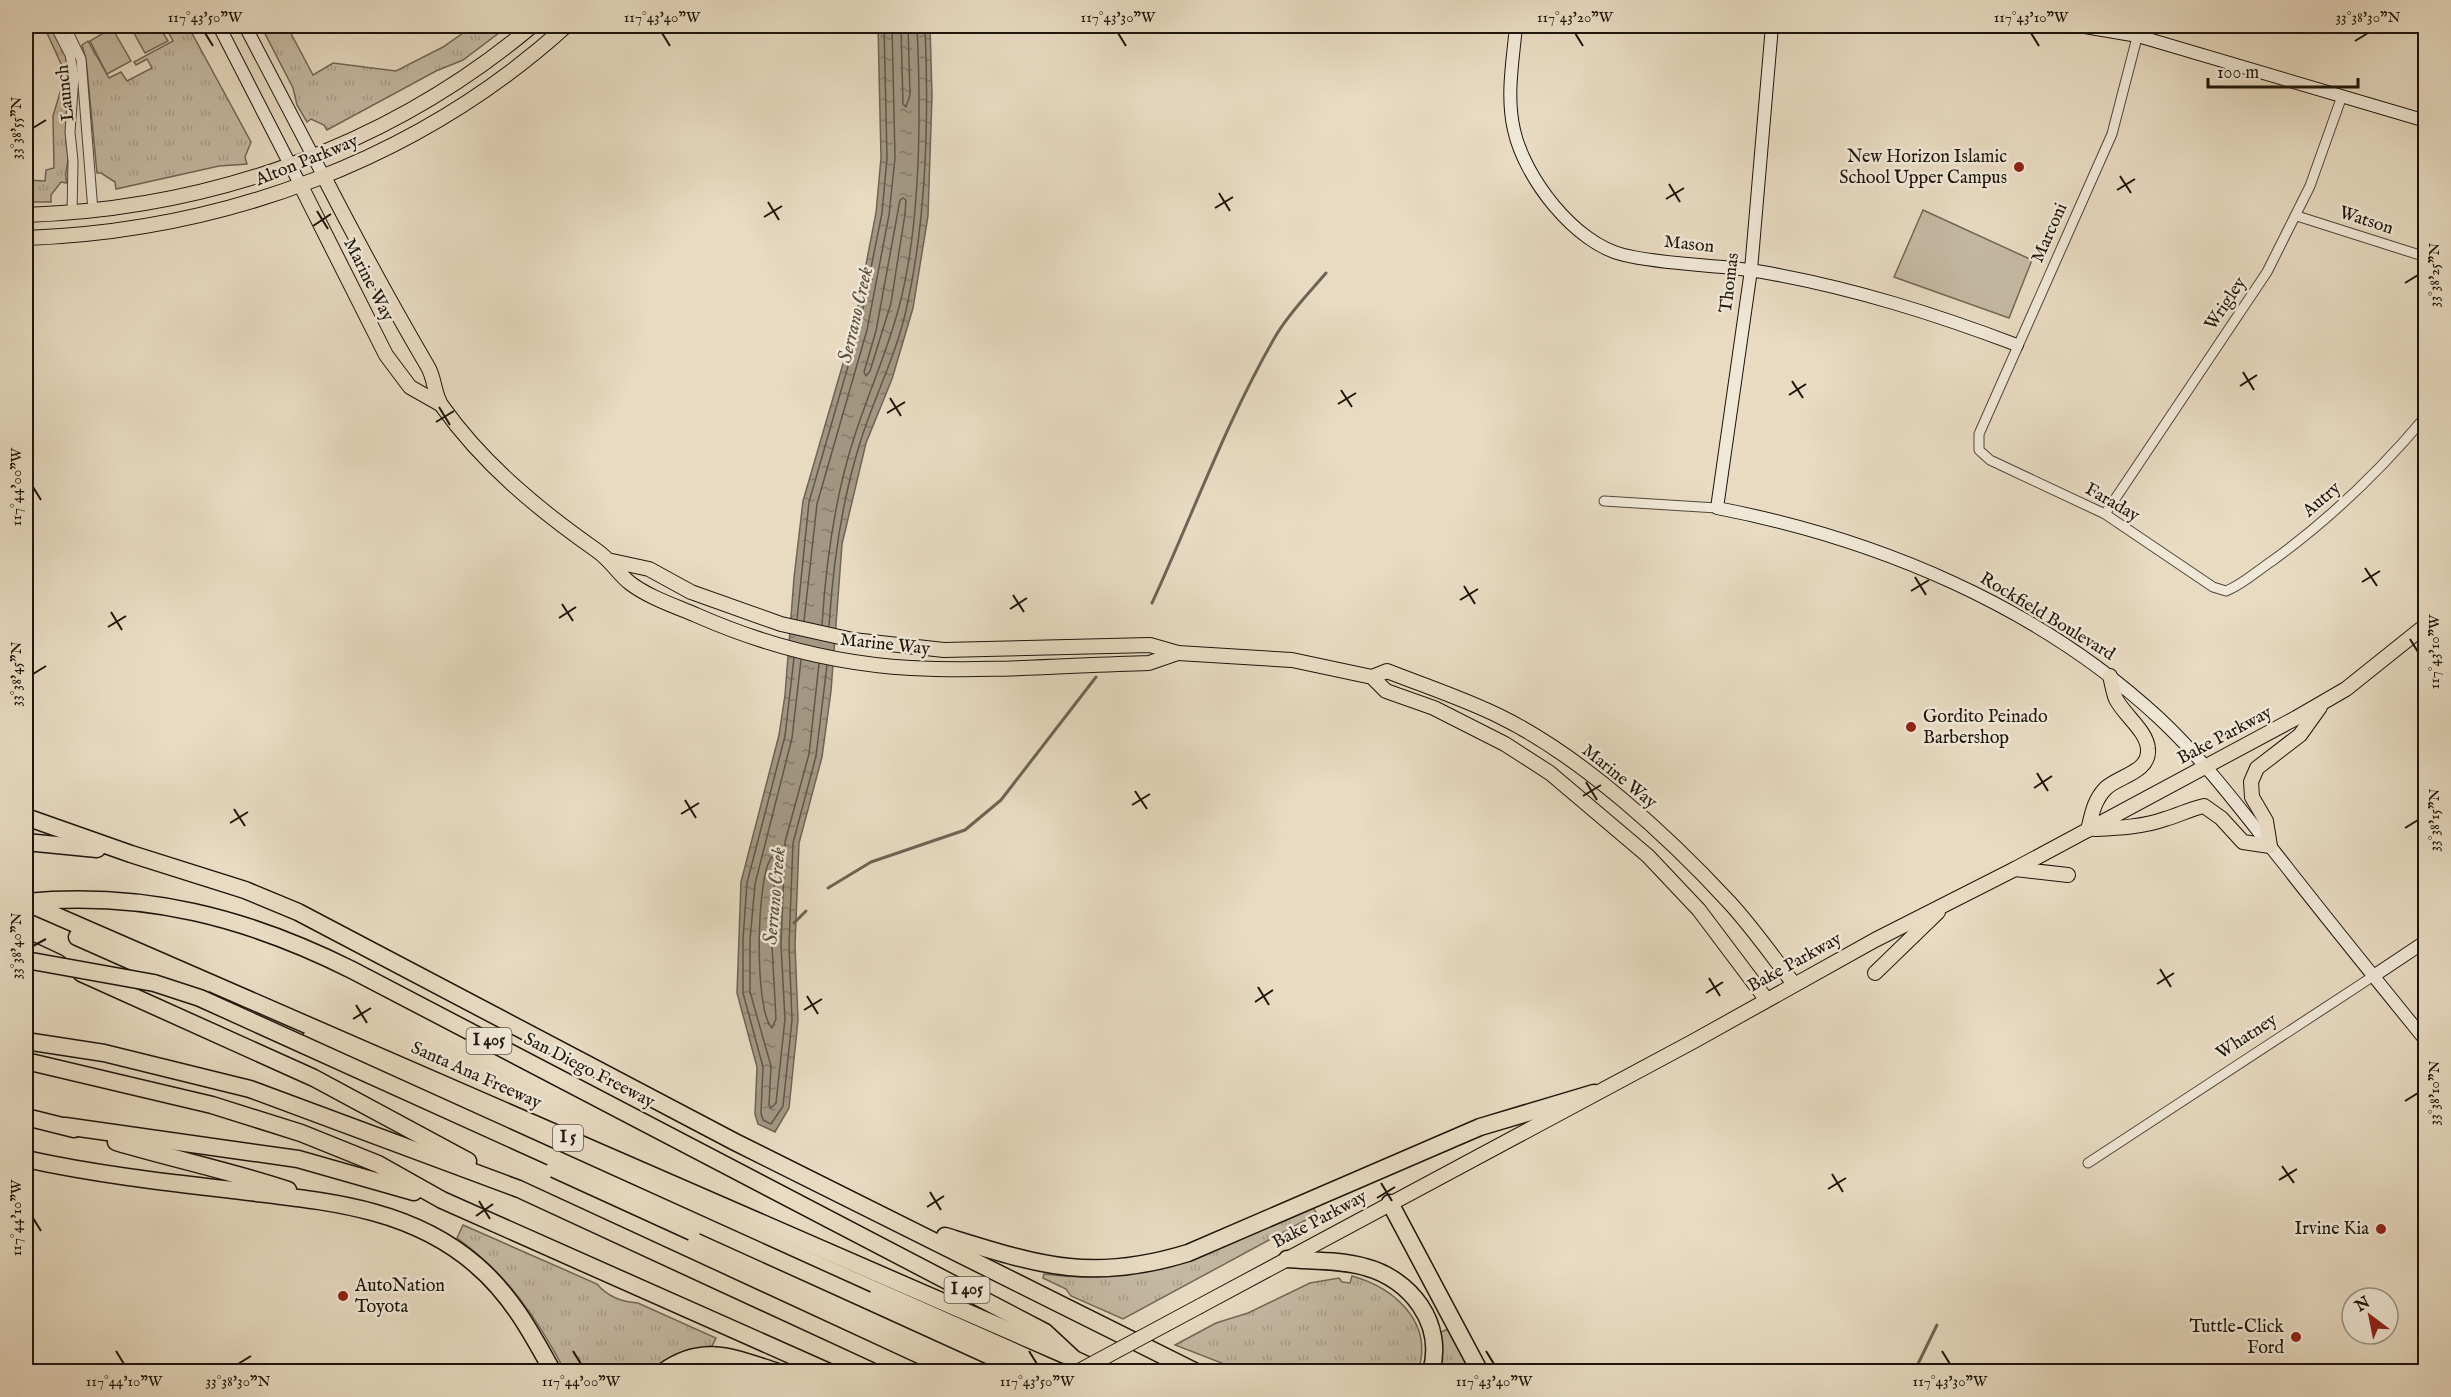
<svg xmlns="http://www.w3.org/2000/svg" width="2451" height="1397" viewBox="0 0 2451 1397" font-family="'IM FELL English',serif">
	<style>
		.grass { fill: url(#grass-tufts); stroke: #716757; stroke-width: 1.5 }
		.garden { fill: #c5b9a3; stroke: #716757; stroke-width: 1.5 }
		.water { fill: url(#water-ripples); stroke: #6d6454; stroke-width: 1.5 }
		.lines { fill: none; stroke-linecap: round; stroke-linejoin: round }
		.shore { stroke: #605648; stroke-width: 1.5 }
		.stream { stroke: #6d6454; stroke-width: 3 }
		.street-casing { stroke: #504639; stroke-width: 11 }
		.secondary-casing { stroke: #1d150b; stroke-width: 14 }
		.primary-casing { stroke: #1d150b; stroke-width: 16 }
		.highway-casing { stroke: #1d150b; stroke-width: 19 }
		.street { stroke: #f0e8d7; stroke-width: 9 }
		.secondary { stroke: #f0e8d7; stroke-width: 12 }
		.primary { stroke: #e8dbc2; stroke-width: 14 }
		.highway { stroke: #e8dbc2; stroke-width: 16 }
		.primary-bridge-casing { stroke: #1d150b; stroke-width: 16; stroke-linecap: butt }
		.highway-bridge-casing { stroke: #1d150b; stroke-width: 19; stroke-linecap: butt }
		.primary-bridge { stroke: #e8dbc2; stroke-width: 14 }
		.highway-bridge { stroke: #e8dbc2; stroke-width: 16 }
		.ticks { fill: none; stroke: #1d150b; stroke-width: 2 }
		.poi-dot { fill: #8f2418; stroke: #f0e8d7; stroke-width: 2 }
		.labels { text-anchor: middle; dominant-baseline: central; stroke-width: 5; stroke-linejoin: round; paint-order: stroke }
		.shield { fill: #f0e8d7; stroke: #5c5448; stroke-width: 1.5 }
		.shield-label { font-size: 16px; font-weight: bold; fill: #1d150b }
		.street-label { font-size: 18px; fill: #1d150b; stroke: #f0e8d7 }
		.poi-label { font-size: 18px; fill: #1d150b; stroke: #f0e8d7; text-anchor: end }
		.water-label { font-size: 20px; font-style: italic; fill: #595041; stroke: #f0e8d7 }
		.neatline { fill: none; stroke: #1d150b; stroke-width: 2 }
		.ticks-label { font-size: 15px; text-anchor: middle; fill: #1d150b }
	</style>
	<defs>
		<pattern id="grass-tufts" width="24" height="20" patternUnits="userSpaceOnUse" patternTransform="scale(1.5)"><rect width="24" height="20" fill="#c5b9a3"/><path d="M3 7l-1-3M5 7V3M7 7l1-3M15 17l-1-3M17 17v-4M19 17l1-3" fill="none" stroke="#a99e8b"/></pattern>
		<pattern id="water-ripples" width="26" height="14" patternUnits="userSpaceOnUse" patternTransform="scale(1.5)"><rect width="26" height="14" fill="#a39884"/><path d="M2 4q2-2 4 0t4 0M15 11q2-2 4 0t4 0" fill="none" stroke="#847b6a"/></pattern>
	</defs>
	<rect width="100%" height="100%" fill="#e8dbc2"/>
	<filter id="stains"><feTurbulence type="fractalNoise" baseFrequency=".00333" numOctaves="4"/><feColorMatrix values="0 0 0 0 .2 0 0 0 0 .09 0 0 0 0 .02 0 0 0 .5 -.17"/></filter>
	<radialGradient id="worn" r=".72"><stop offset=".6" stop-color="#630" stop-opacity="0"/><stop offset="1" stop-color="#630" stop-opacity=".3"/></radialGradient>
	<g class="grass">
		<path d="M165,26H188L251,142L245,157L247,164L219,166L116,189L115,182L101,173H97L86,59L82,45L88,41L109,78L121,72L127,81L152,68L147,59L136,65L134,62L173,41Z"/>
		<path d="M261,26H287L313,75L333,63L396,71L443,47L473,26H508L463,60L436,71L327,130L324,125L311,119L307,122L297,105L293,88Z"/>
		<path d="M44,27L54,29C77,63 70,90 66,128C65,138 68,149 68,160C67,169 64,174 67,183L61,182L51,195V202H26V180L45,181L46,170L54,168L53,116L62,86V66L47,33H38Z"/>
		<path d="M1312,1206L1317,1214L1123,1319L1071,1296L1066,1289L1043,1278L1044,1274C1152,1289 1217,1248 1312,1206Z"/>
		<path d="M463,1225L597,1284C608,1297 621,1302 638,1303L716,1338L712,1346L684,1351L650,1371H565C537,1318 507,1274 457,1238Z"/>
		<path d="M1352,1276C1395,1288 1434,1323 1418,1371H1242L1175,1345L1216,1323L1248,1313L1310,1283L1339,1278L1342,1282L1350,1283Z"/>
		<path d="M1448,1329L1470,1371H1439L1442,1361L1439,1333Z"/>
		<path d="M714,1366L748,1371H686Z"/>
	</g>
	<g class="garden">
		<path d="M130,26H159L168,41L145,53Z"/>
		<path d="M112,28L131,61L107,74L90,41Z"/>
		<path d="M1923,210L2032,260L2009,318L1894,277Z"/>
	</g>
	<path class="water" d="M878,26H930L932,96L928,216L913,308L892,379L866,443L842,544L831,691L822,757L799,843L795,945L798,1020L789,1108L775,1132L758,1124L755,1114L757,1067L737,993L741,882L779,735L785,695L794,578L803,501L854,326L876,213L881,158Z"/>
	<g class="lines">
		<g class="shore">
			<path d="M901,26L903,104L906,107L910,95L908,26"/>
			<path d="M903,198L906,200L905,214L891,303L870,371L866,376L864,372L876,331L900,200Z"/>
			<path d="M797,619L809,502L859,328L882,213L887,158L884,26"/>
			<path d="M804,621L817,504L867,330L889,215L895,158L892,26"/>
			<path d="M822,625C826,562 834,501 853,441C867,396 887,353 899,307C921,224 921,111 917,26"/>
			<path d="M829,626C833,564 841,503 860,443C874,397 897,354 907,306C927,215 929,118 925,26"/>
			<path d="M794,658L785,736L747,883L743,939V993L763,1067L761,1113L763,1120L771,1124L783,1106L792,1020L789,945L793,843L816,756L827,665"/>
			<path d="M801,660L792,738L755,884L750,940V992L771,1066L769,1105L771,1108L776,1103L785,1019L781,945L785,842L809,754L819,664"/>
			<path d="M772,857L775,860L772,946L776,1019L772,1028C754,1011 756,874 772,857Z"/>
		</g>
		<g class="stream">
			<path d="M1152,603C1193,514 1226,422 1275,337C1288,314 1309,293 1326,273"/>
			<path d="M828,888L871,862L965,830L1001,800L1096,677"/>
			<path d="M794,923L806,911"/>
			<path d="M1914,1372L1937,1325"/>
		</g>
		<g class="street-casing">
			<g id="street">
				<path d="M55,26L70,55L74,76L70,132L73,161L72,213"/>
				<path d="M65,26L81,59L93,211"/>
				<path d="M2140,26L2112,134L1979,434V450L1990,460L2105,514L2213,587L2226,591C2242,585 2257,571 2272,561C2330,519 2380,471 2426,416"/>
				<path d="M2297,216L2426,257"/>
				<path d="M1604,501L1717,508"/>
				<path d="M2105,514L2267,272L2310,186L2342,96"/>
				<path d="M2088,1163L2375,975"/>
			</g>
		</g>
		<g class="secondary-casing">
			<g id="secondary">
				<path d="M219,26L301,186"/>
				<path d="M245,26L324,177"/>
				<path d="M1516,26C1513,60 1506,96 1514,130C1524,177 1575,244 1624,255C1670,266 1721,264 1768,273C1856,289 1935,314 2017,345"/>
				<path d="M1772,26L1751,270L1717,508C1878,539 2038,606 2159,718C2206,762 2245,815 2285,865C2331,924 2379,983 2426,1041"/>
				<path d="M2079,26L2138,36L2426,121"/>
				<path d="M2375,975L2426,941"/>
			</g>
		</g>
		<g class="primary-casing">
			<g id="primary">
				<path d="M324,177C357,241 391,304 428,367C435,379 434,395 442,406C483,464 539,510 596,550C612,561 618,574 630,583C648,597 675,606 696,615C764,645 838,664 911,668C990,672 1070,665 1149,663L1178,653"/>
				<path d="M301,186L386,355L410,387L440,404"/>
				<path d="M26,215C211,209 389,146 532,26"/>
				<path d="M26,238C224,231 418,160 566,26"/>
				<path d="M612,561L649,569L691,592L781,624L853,640L944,650L1150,645L1178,653L1292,660L1372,677L1386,691L1434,708L1505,744L1550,773L1648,856L1699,910L1766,999"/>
				<path d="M1372,677L1387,671C1425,686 1465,699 1501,717C1582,757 1668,836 1729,902C1753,928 1773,957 1794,984"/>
				<path d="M2095,829C2118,828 2143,827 2165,819C2179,815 2190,809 2204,806L2221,818L2243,842L2270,846L2266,821L2252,797L2251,782L2257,768L2300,735L2320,707"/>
				<path d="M2088,830C2092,814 2094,800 2106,788C2119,776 2150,772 2148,749C2147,731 2124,715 2116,699C2113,692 2112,683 2110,676"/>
				<path d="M2015,869L2068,875"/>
				<path d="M1875,973L1938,912"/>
				<path d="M1200,1306L1694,1041L1875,940L2015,869L2296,718L2346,689L2426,625"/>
			</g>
		</g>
		<g class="highway-casing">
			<g id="highway">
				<path d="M26,817L131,854L245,890L298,912L735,1142L1196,1372"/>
				<path d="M26,842L97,849"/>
				<path d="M26,902C144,891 246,917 352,970L1045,1332L1074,1359L1102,1372"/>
				<path d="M27,903L1065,1355"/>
				<path d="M77,937L201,992"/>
				<path d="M26,948L58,963"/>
				<path d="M81,973L314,1078L468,1161"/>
				<path d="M310,1039L1060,1372"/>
				<path d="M26,1041L104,1053L250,1089L519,1189L915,1372"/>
				<path d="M26,1061L212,1105L301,1133L378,1164L442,1200L829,1372"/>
				<path d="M26,1117L74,1129"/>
				<path d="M65,1126L298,1159L414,1192"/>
				<path d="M116,1142C173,1159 231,1171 288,1190"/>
				<path d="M26,1159C94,1174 163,1182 233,1190C319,1201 407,1205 476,1265C511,1295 531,1332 553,1372"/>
				<path d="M1390,1203L1480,1372"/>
				<path d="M945,1236C1039,1265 1090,1283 1188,1253L1480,1127L1594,1093"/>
				<path d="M1287,1259C1313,1261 1341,1260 1365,1267C1411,1279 1445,1324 1431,1372"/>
				<path d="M867,1300L1025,1372"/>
				<path d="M663,1372C704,1342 736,1359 778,1372"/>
			</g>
		</g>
		<use href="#street" class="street"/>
		<use href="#secondary" class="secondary"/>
		<use href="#primary" class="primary"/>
		<use href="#highway" class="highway"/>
		<g class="primary-bridge-casing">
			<path id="primary-bridge" d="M1077,1372L1200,1306"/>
		</g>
		<g class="highway-bridge-casing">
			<g id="highway-bridge">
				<path d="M26,960L154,983L200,998L867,1300"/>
				<path d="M554,1169L692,1232"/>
			</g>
		</g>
		<use href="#primary-bridge" class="primary-bridge"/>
		<use href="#highway-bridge" class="highway-bridge"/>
	</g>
	<path class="ticks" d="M205,33L213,46M662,33L670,46M1118,33L1126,46M1575,33L1583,46M2031,33L2039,46M2355,41L2368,33M33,128L46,120M2120,176L2131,193M1669,184L1680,202M2117,190L2135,179M1219,193L1230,211M1666,199L1684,188M768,202L779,220M1215,208L1233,197M317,211L328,229M764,217L782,206M313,226L331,214M2405,283L2418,275M2243,372L2254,390M1792,381L1803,398M2240,386L2257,375M1341,390L1352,407M1789,395L1806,384M890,398L901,416M1338,404L1356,393M439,407L450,425M887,413L905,402M436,422L454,411M33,487L41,500M2365,568L2377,586M1915,577L1926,595M2362,582L2380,571M1464,586L1475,604M1911,591L1929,580M1013,595L1024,612M1460,600L1478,589M562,604L573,621M1010,609L1027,598M111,612L122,630M559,618L576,607M108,627L126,616M2410,639L2418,652M33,674L46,666M2037,773L2048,791M1586,782L1597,800M2034,788L2052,776M1135,791L1147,809M1583,796L1601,785M685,800L696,818M1132,805L1150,794M234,809L245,826M681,814L699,803M230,823L248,812M2405,828L2418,820M33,946L46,939M2160,969L2171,987M1709,978L1720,996M2157,984L2174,973M1258,987L1269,1005M1706,993L1723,982M807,996L818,1014M1255,1002L1273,990M356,1005L367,1023M804,1010L822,999M353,1019L371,1008M2405,1101L2418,1093M2282,1166L2294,1183M1832,1174L1843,1192M2279,1180L2297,1169M1381,1183L1392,1201M1828,1189L1846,1178M930,1192L941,1210M1377,1198L1395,1187M479,1201L490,1219M927,1207L944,1196M476,1216L493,1204M33,1218L41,1231M116,1351L124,1364M573,1351L581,1364M1029,1351L1037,1364M1486,1351L1494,1364M1942,1351L1950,1364M238,1364L251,1356"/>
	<g class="poi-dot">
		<circle cx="2019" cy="167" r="6"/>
		<circle cx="1911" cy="727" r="6"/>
		<circle cx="2381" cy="1229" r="6"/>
		<circle cx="343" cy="1296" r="6"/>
		<circle cx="2296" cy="1337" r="6"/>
	</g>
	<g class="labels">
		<g class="shield">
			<rect x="466.5" y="1028" width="45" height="26" rx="4.5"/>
			<rect x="553" y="1125" width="30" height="26" rx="4.5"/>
			<rect x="944.5" y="1277" width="45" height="26" rx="4.5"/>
		</g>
		<g class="shield-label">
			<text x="489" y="1041">I 405</text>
			<text x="568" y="1138">I 5</text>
			<text x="967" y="1290">I 405</text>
		</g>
		<g class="street-label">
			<text transform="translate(66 93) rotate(-96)">Launch</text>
			<text transform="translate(307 161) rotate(-22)">Alton Parkway</text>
			<text transform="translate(2366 221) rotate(18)">Watson</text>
			<text transform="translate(2050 233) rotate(-66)">Marconi</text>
			<text transform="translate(1689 245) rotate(6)">Mason</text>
			<text transform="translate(368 280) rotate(63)">Marine Way</text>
			<text transform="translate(1730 283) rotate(-83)">Thomas</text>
			<text transform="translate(2226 304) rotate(-56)">Wrigley</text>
			<text transform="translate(2322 500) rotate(-41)">Autry</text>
			<text transform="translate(2112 503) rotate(30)">Faraday</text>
			<text transform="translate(2047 617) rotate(31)">Rockfield Boulevard</text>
			<text transform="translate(885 645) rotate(6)">Marine Way</text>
			<text transform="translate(2225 736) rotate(-28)">Bake Parkway</text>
			<text transform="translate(1619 777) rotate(39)">Marine Way</text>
			<text transform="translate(1795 963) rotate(-29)">Bake Parkway</text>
			<text transform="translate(2247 1037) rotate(-33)">Whatney</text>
			<text transform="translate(589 1071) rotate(27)">San Diego Freeway</text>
			<text transform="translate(476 1076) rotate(24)">Santa Ana Freeway</text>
			<text transform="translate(1320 1220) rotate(-28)">Bake Parkway</text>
		</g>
		<g class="poi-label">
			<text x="2007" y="157">New Horizon Islamic<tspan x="2007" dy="21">School Upper Campus</tspan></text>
			<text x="1923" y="717" text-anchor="start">Gordito Peinado<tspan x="1923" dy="21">Barbershop</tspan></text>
			<text x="2369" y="1229">Irvine Kia</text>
			<text x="355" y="1286" text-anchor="start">AutoNation<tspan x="355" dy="21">Toyota</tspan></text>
			<text x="2284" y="1327">Tuttle-Click<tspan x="2284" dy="21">Ford</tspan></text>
		</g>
		<g class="water-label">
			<text transform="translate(856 315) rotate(-77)">Serrano Creek</text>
			<text transform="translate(775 896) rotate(-85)">Serrano Creek</text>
		</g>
	</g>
	<rect width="2451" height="1397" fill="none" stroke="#e8dbc2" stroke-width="66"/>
	<g transform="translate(2370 1316) rotate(328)"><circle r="28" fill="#f0e8d7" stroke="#9c9485" stroke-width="1.5"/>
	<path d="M0-4.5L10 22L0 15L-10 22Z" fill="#8f2418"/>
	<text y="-9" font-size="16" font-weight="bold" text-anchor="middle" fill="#1d150b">N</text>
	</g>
	<path d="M2208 78v9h150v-9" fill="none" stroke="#1d150b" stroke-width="3"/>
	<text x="2217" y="78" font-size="18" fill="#1d150b" stroke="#f0e8d7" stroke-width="4.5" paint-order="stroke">100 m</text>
	<rect x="33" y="33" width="2385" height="1331" class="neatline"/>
	<g class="ticks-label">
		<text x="205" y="22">117°43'50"W</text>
		<text x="662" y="22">117°43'40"W</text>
		<text x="1118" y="22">117°43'30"W</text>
		<text x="1575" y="22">117°43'20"W</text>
		<text x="2031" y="22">117°43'10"W</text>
		<text x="2368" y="22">33°38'30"N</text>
		<text transform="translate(16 128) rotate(-90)" y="5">33°38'55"N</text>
		<text transform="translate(2434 275) rotate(-90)" y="5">33°38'25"N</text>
		<text transform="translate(16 487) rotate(-90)" y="5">117°44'00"W</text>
		<text transform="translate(2434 652) rotate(-90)" y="5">117°43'10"W</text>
		<text transform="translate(16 674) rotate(-90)" y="5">33°38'45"N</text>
		<text transform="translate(2434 820) rotate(-90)" y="5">33°38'15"N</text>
		<text transform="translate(16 946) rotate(-90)" y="5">33°38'40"N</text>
		<text transform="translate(2434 1093) rotate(-90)" y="5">33°38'10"N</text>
		<text transform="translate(16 1218) rotate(-90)" y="5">117°44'10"W</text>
		<text x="124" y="1386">117°44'10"W</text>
		<text x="238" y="1386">33°38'30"N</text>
		<text x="581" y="1386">117°44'00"W</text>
		<text x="1037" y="1386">117°43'50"W</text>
		<text x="1494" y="1386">117°43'40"W</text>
		<text x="1950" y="1386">117°43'30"W</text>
	</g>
	<rect width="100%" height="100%" filter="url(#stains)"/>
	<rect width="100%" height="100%" fill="url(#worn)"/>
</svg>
